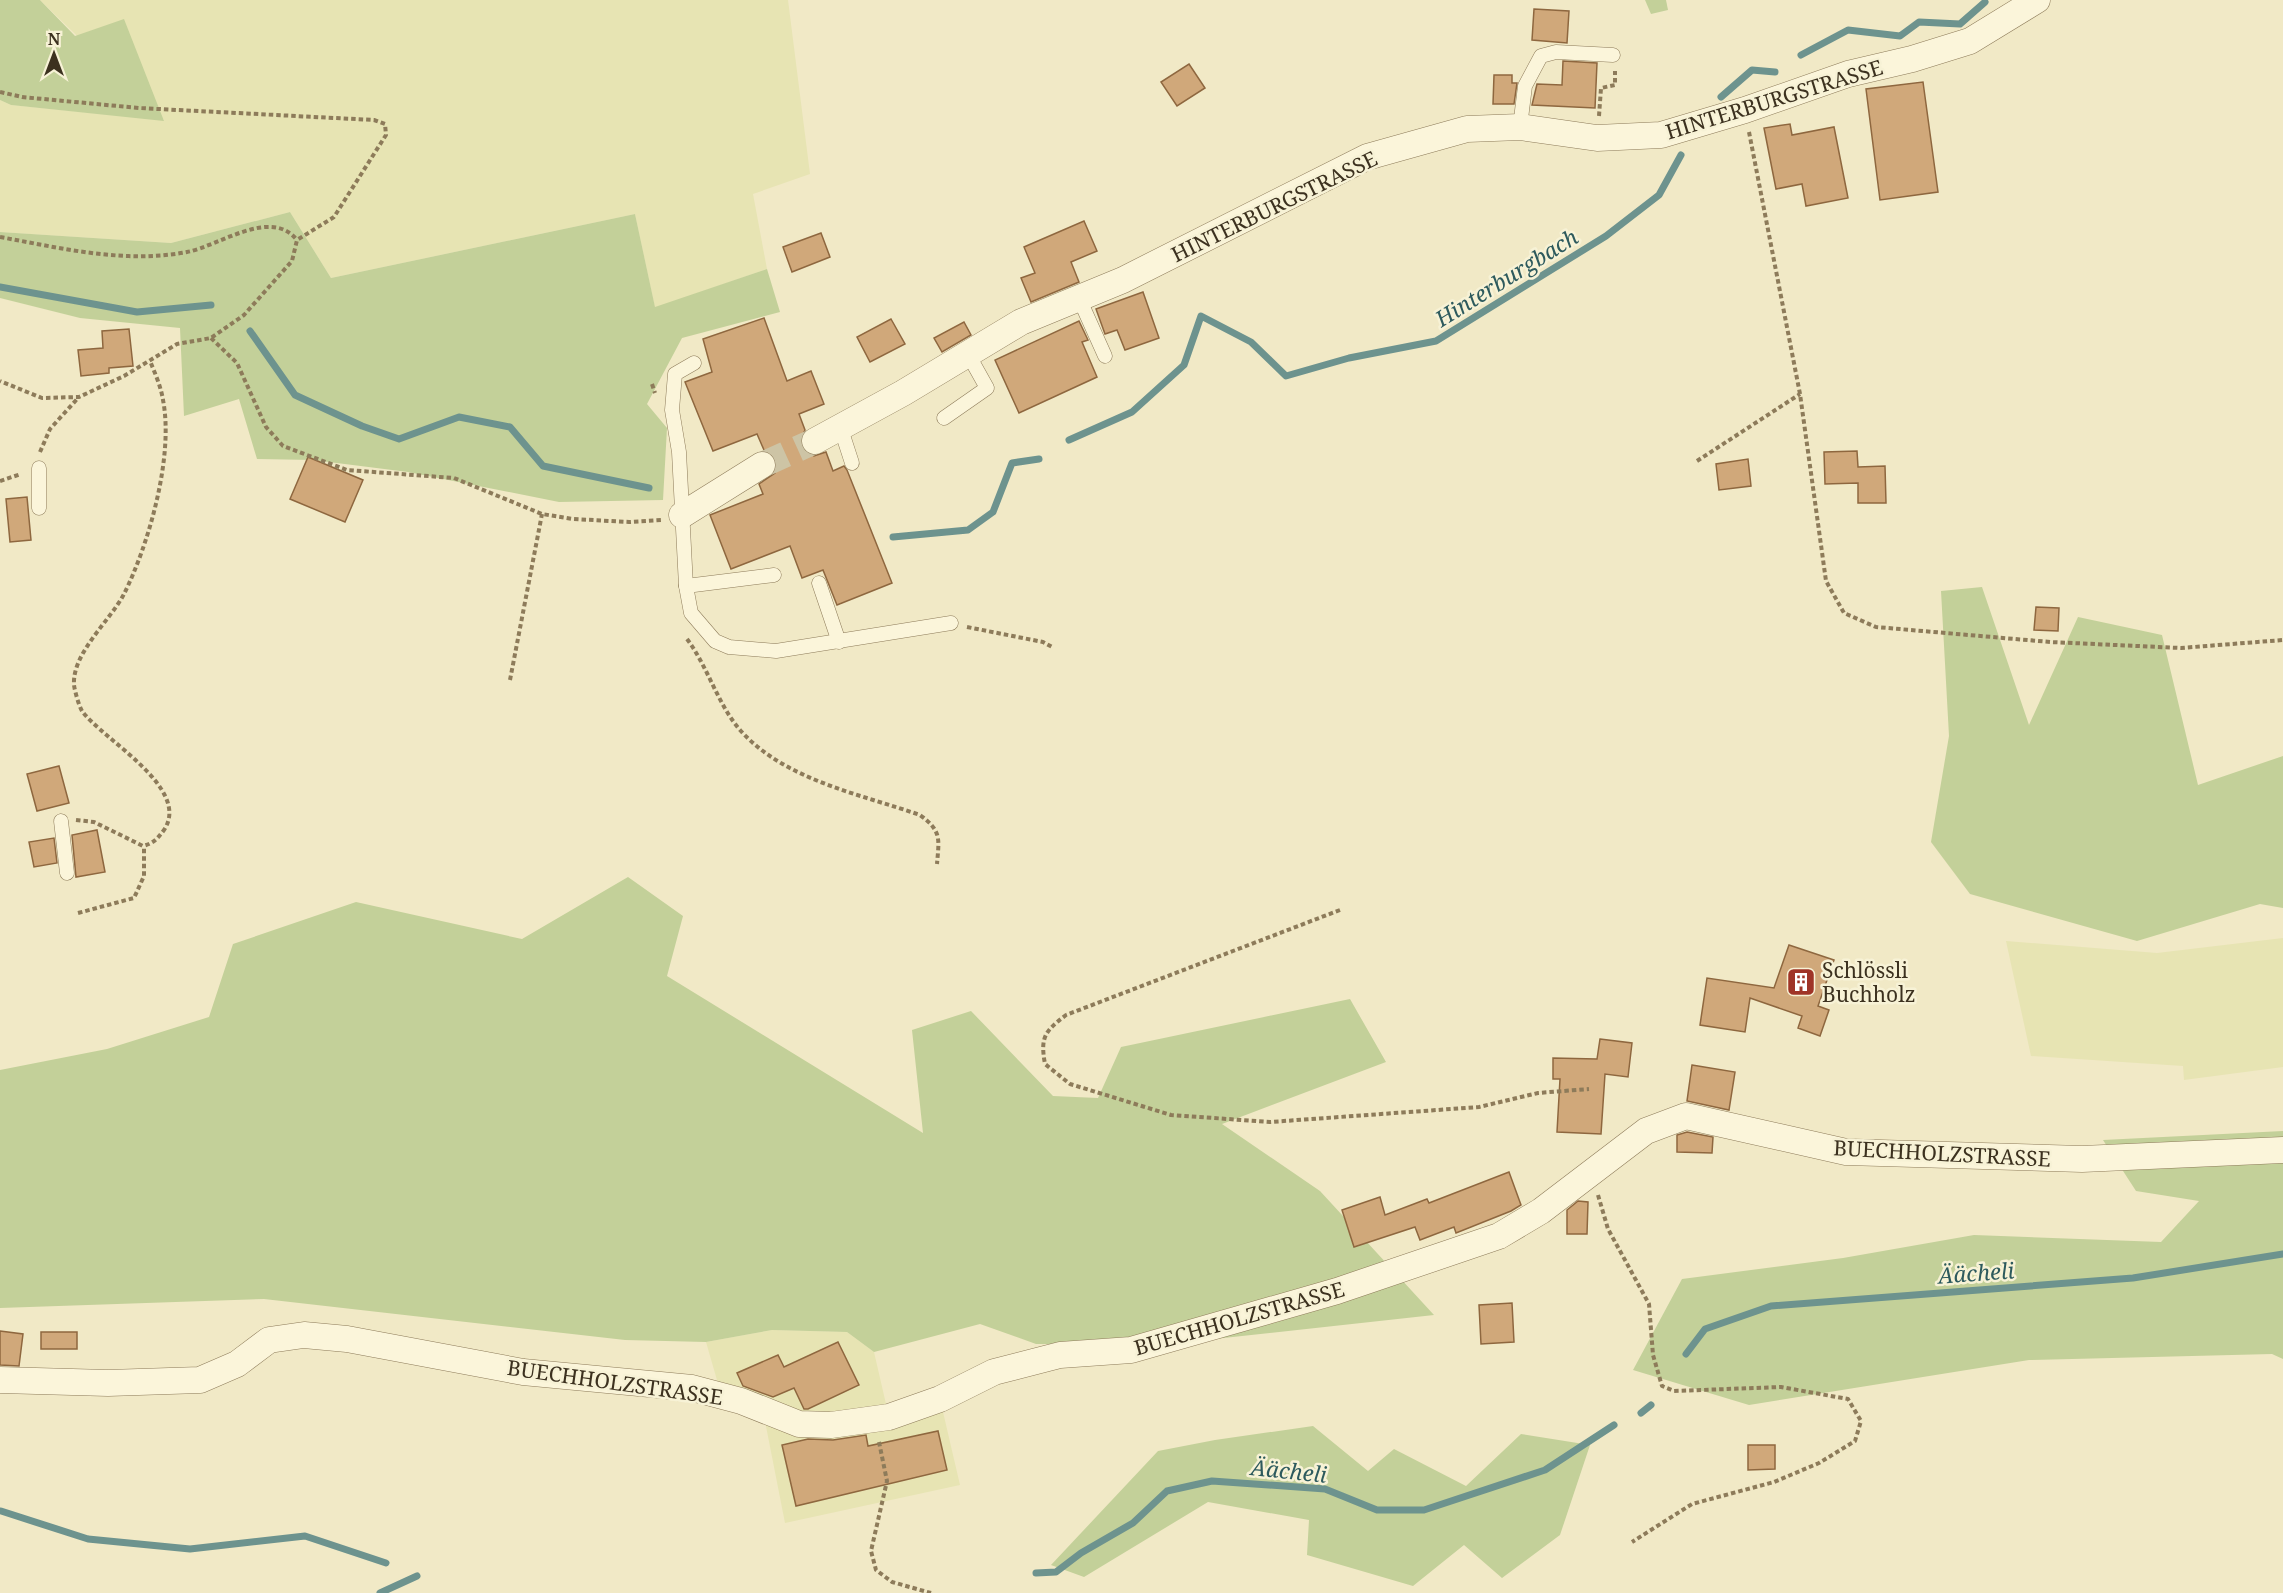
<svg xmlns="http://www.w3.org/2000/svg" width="2283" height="1593" viewBox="0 0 2283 1593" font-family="'Noto Serif',serif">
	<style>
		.farmland { fill: #e7e4b3 }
		.green { fill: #c3d099 }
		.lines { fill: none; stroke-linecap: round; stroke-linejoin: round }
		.stream { stroke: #6d938e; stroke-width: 7 }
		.building { fill: #d0a87a; stroke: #8e673f; stroke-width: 1.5 }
		.minor-tunnel { stroke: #cdc4a5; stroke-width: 26; stroke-dasharray: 26 13; stroke-linecap: butt }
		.service-casing { stroke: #8d7b5a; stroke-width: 15 }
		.minor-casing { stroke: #8d7b5a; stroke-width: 27 }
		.path { stroke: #8d7b5a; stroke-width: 4; stroke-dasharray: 4.5 3; stroke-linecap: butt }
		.service { stroke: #fbf5da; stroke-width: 14 }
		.minor { stroke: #fbf5da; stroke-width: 26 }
		.labels { text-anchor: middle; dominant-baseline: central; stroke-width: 5; stroke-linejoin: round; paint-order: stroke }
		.street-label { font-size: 21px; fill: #3c311f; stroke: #f7f2d6 }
		.poi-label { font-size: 21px; fill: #3c311f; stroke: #f7f2d6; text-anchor: start }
		.water-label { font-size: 22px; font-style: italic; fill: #2d5a5d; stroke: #f7f2d6 }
	</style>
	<rect width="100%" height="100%" fill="#f1e9c6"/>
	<g class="farmland">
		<path d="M40,0H788L810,174L753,194L767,269L655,308L635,214L331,278L290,212L171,243L0,232V100L11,105L164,120Z"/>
		<path d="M2283,938V1067L2184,1080L2183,1066L2031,1056L2006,941L2157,953Z"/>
		<path d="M772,1330L847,1332L874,1352L889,1417L940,1399L960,1485L785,1523L763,1411L721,1394L706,1342Z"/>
	</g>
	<g class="green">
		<path d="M0,0H40L75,36L124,19L164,121L11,105L0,100Z"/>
		<path d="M1645,0H1666L1668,10L1651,14Z"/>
		<path d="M290,212L331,278L635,214L655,307L767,269L780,312L682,338L647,404L667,428L663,500L559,502L408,472L313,460L257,459L239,399L184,416L180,328L80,318L0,298V232L171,243Z"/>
		<path d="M1982,587L2029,725L2078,617L2162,635L2198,785L2283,756V908L2260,904L2137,941L1970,894L1931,842L1949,736L1941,591Z"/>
		<path d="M628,877L683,916L667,976L923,1133L912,1030L971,1011L1053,1096L1098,1098L1121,1047L1350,999L1386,1062L1222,1124L1320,1191L1434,1315L1168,1344H1036L980,1324L874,1352L847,1332L772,1330L706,1342L625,1340L264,1299L0,1308V1070L107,1049L209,1017L233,944L356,902L522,939Z"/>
		<path d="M2283,1131V1359L2272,1354L2029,1360L1749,1405L1633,1370L1682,1279L1843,1258L1974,1235L2161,1242L2199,1201L2136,1191L2103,1140Z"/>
		<path d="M1313,1426L1368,1471L1394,1449L1466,1486L1521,1434L1590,1445L1560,1535L1502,1578L1464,1545L1413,1586L1307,1555L1309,1520L1208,1502L1084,1577L1051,1565L1158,1451L1215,1440Z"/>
	</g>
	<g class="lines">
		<g class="stream">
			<path d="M1801,55L1848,30L1900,36L1919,22L1960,24L1985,2"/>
			<path d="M1721,97L1752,70L1775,72"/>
			<path d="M0,287L137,312L211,305"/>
			<path d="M250,331L295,395L362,426L399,439L459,417L510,427L543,466L649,488"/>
			<path d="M1069,440L1132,412L1184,365L1201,316L1251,342L1286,376L1349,358L1436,341L1606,236L1659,195L1681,155"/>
			<path d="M893,537L968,530L993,512L1012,463L1039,459"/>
			<path d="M1686,1354L1705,1329L1771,1306L2133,1278L2283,1254"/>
			<path d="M1641,1413L1651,1405"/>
			<path d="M1,1511L88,1539L190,1549L305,1536L386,1563"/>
			<path d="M1036,1573L1056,1572L1081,1553L1133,1523L1167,1491L1212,1481L1325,1489L1377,1510H1424L1545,1470L1614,1425"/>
			<path d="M380,1593L417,1576"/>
		</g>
	</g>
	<g class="building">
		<path d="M1534,9L1569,11L1567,43L1532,40Z"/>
		<path d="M1563,61L1597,63L1595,108L1532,105L1537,84L1562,85Z"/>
		<path d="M1189,64L1205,88L1177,106L1161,82Z"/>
		<path d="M1494,75H1512V83H1517L1514,104H1493Z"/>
		<path d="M1923,82L1938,192L1880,200L1866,89Z"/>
		<path d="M1790,124L1792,135L1834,127L1848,198L1806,206L1802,184L1776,189L1764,128Z"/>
		<path d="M1084,221L1097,251L1071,262L1079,282L1031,302L1021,278L1035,273L1024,247Z"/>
		<path d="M821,233L830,257L792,272L783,247Z"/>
		<path d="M1143,292L1159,338L1125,350L1117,330L1105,334L1096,309Z"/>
		<path d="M764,318L787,381L811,371L824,404L799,414L805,430L800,440L802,448L814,456L826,452L833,471L844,466L847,470L892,583L837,605L823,570L802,578L790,546L731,569L710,515L763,494L759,484L775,473L777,464L774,457L764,450L757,434L713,451L685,382L712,372L703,339Z"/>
		<path d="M891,319L905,344L870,362L857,337Z"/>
		<path d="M1079,321L1088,340L1082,342L1097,377L1019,413L995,360Z"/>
		<path d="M964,322L971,335L942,352L934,338Z"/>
		<path d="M129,329L133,366L109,368V373L81,376L78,350L103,348L102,331Z"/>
		<path d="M1857,451L1858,467L1885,466L1886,503H1858V483L1825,484L1824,452Z"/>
		<path d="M308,457L363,480L345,522L290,499Z"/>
		<path d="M1748,459L1751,486L1719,490L1716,464Z"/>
		<path d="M27,497L31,540L10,542L6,499Z"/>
		<path d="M2036,607L2059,608L2058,631L2034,630Z"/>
		<path d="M59,766L69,803L37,811L27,774Z"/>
		<path d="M97,830L105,872L76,877L72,835Z"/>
		<path d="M54,838L57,863L34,867L29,842Z"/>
		<path d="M1789,945L1834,960L1818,1006L1829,1010L1820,1036L1798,1028L1802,1016L1750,998L1745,1032L1700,1025L1707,978L1774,988Z"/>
		<path d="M1600,1039L1632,1043L1628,1077L1605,1074L1601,1134L1557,1132L1560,1079H1553V1058L1597,1059Z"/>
		<path d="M1692,1065L1735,1072L1729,1110L1687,1101Z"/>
		<path d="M1687,1132L1713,1137L1712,1153L1677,1152V1135Z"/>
		<path d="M1509,1172L1521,1205L1511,1211L1456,1233L1454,1227L1420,1240L1415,1227L1354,1247L1342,1210L1380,1197L1385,1215L1427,1199L1429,1203Z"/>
		<path d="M1578,1201L1588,1202L1587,1234H1567V1210Z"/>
		<path d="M1512,1303L1514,1342L1481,1344L1479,1305Z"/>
		<path d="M0,1331L23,1334L19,1366L0,1365Z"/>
		<rect x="41" y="1332" width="36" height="17"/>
		<path d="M838,1342L859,1385L808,1409H804L794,1388L773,1397L743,1386L737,1373L778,1355L784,1367Z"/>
		<path d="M938,1431L947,1470L796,1506L782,1445L808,1439L833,1440L866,1435L868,1446Z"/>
		<path d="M1748,1445H1775V1469L1748,1470Z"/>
	</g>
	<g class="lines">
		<path class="minor-tunnel" d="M762,465L815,441"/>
		<g class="service-casing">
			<g id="service">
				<path d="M1520,127L1525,86L1541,56L1556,52L1613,55"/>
				<path d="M1079,298L1105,356"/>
				<path d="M694,363L675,374L672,410L679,452L686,586L691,613L715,641L729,647L776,651L951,623"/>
				<path d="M944,418L987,388L968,354"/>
				<path d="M840,426L852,463"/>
				<path d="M39,468V508"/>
				<path d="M819,583L839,642"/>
				<path d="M686,586L774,575"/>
				<path d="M61,821L67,873"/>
			</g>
		</g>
		<g class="minor-casing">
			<g id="minor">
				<path d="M815,441L903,393L1021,322L1123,280L1367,157L1467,129L1520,127L1597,138L1661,135L1745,110L1848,74L1912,59L1970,41L2037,0"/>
				<path d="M682,515L762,465"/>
				<path d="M0,1380L108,1383L200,1380L237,1364L269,1340L304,1335L347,1339L523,1372L692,1388L741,1401L799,1424L831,1425L889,1417L940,1399L994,1372L1060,1355L1131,1350L1337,1291L1499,1236L1541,1211L1646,1131L1686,1116L1846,1152L2082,1159L2283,1150"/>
			</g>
		</g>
		<g class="path">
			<path d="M0,92L22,97L139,108L374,120L385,124L386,135L334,217L297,240L292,261L244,315L211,338L177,344L124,376L79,397L42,398L0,381"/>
			<path d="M1599,116L1601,88L1615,85V71"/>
			<path d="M1749,132L1800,394L1826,581L1844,613L1876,627L2050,642L2181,648L2283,640"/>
			<path d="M0,237C61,248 124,264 187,252C219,246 271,207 297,240"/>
			<path d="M211,338L237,363L266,427L283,446L347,470L454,478L542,514L573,519L629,522L662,520"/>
			<path d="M652,384L655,393"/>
			<path d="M40,452L50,429L78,398"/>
			<path d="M1697,461L1800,394"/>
			<path d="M0,481L21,474"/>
			<path d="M967,627L1043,642L1054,648"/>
			<path d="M687,639C708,667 717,703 740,730C784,780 860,794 920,815C942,831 939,839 937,864"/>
			<path d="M510,680L542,514"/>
			<path d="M76,820L94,822L143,846C154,843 157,839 164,830C192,788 103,740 82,711C79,706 75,692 74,685C72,653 110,621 124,594C149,544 174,456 163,400C161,387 155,373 150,361"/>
			<path d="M1340,910L1066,1015C1045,1031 1040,1037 1045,1064L1070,1084L1171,1115L1270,1122L1479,1107L1538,1093L1589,1089"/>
			<path d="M78,913L134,898L144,876V846"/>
			<path d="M1598,1195L1608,1229L1649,1304L1653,1355L1662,1386L1674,1391L1781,1387L1848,1399L1861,1421L1855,1441L1819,1463L1774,1482L1692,1504L1632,1542"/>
			<path d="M879,1442L887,1481L871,1551L876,1570L892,1582L931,1593"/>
		</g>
		<use href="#service" class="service"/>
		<use href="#minor" class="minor"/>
	</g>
	<defs>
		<g id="building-square" transform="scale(1.5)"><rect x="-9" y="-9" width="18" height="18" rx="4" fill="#9f3427" stroke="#f7f2d6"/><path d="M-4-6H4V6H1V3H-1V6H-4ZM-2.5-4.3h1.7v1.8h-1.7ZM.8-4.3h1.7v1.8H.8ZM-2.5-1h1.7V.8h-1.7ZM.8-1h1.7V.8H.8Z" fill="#fff"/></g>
	</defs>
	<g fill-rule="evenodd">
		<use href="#building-square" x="1801" y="982"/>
	</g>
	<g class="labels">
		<g class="street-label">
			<text transform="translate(1774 99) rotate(-17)">HINTERBURGSTRASSE</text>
			<text transform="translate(1274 206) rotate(-26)">HINTERBURGSTRASSE</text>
			<text transform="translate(1942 1153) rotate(3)">BUECHHOLZSTRASSE</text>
			<text transform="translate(1239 1318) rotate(-16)">BUECHHOLZSTRASSE</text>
			<text transform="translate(615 1382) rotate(8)">BUECHHOLZSTRASSE</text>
		</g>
		<g class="poi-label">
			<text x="1822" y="970">Schlössli<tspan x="1822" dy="24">Buchholz</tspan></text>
		</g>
		<g class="water-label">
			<text transform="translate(1506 277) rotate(-32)">Hinterburgbach</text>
			<text transform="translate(1976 1272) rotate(-4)">Äächeli</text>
			<text transform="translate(1289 1470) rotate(6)">Äächeli</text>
		</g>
	</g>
	<g transform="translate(54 54)" stroke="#f7f2d6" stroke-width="4.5" paint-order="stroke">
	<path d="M0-4.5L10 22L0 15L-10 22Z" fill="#3c311f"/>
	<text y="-9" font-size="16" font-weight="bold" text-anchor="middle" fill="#3c311f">N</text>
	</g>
</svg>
